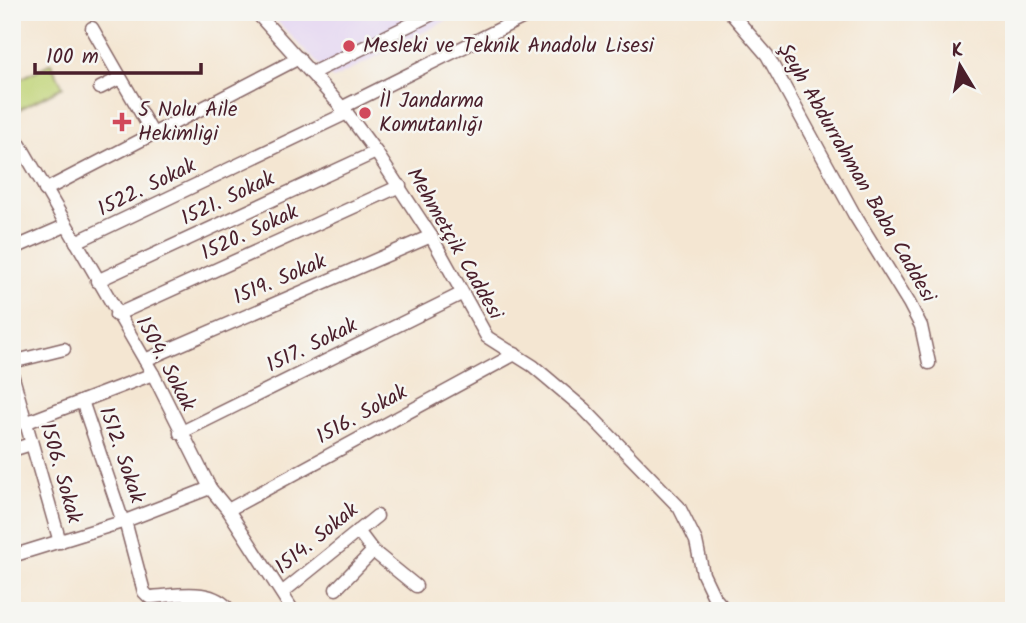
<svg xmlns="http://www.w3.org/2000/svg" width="1026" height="623" viewBox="0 0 1026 623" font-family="Kalam,sans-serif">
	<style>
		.built { fill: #e3d3f2 }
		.green { fill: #c0d376; stroke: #857950; stroke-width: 2 }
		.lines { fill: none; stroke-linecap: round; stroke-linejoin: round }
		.minor-casing { stroke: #866565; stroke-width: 15 }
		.minor { stroke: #fff; stroke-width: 12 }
		.poi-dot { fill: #d1495b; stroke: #f6f6f2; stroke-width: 2.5 }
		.labels { text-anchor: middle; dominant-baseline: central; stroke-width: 5; stroke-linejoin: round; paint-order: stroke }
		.poi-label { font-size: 21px; fill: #4a1f2b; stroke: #f6f6f2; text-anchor: start }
		.street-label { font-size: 21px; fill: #4a1f2b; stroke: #f6f6f2 }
	</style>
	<rect width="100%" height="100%" fill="#f6f6f2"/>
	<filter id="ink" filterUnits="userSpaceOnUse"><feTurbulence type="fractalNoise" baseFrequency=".0143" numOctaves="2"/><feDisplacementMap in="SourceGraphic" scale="14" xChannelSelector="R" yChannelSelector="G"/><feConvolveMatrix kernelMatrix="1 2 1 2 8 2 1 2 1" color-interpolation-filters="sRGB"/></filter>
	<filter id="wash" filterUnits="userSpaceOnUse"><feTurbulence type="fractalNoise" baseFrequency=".00686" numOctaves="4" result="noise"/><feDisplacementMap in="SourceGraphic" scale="28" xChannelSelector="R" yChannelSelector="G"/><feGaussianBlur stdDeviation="1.57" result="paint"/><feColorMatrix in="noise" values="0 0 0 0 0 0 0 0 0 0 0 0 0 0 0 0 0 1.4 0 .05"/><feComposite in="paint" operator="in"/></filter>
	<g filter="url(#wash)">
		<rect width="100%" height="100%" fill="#f4e6d2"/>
		<path class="built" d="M268,12H463L333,79Z"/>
		<path class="green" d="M51,63L63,87L12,113V83Z"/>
	</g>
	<g filter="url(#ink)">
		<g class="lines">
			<g class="minor-casing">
				<g id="minor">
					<path d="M256,12L347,113L376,152L431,236L487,337L533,366L584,409L679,507L696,541L703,574L714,597L726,611"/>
					<path d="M730,12L767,55L854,214L909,303L921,326L929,363"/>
					<path d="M92,28L153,134"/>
					<path d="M312,73L436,12"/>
					<path d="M100,88L120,78"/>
					<path d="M341,108L534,12"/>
					<path d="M12,131L153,374L210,488L228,510L293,611"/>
					<path d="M45,190L299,58"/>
					<path d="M76,242L347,113"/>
					<path d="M12,249L65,226"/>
					<path d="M97,281L376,152"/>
					<path d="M116,315L400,186"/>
					<path d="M145,360L431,236"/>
					<path d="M12,362L64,349"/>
					<path d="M12,374L60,542"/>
					<path d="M82,401L123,522"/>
					<path d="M25,423L153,374"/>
					<path d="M180,433L461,294"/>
					<path d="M12,450L31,444"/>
					<path d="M228,510L515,354"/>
					<path d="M125,521L144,592L149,597C176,596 212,586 230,611"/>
					<path d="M358,531L373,551L416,586"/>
					<path d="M12,556L125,521L210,488"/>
					<path d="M336,589L373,551"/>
					<path d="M283,592L377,516"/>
				</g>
			</g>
			<use href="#minor" class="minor"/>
		</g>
	</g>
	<g class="poi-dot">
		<circle cx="349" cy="46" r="7"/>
		<circle cx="365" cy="113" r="7"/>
		<path d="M118.5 111.5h7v7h7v7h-7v7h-7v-7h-7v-7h7z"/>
	</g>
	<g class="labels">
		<g class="poi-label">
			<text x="363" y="46">Mesleki ve Teknik Anadolu Lisesi</text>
			<text x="379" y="101">İl Jandarma<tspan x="379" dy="24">Komutanlığı</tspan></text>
			<text x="138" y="110">5 Nolu Aile<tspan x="138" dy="24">Hekimligi</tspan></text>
		</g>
		<g class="street-label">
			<text transform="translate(856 173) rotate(60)">Şeyh Abdurrahman Baba Caddesi</text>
			<text transform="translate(147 188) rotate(-26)">1522. Sokak</text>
			<text transform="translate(228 199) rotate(-25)">1521. Sokak</text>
			<text transform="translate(250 233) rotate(-25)">1520. Sokak</text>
			<text transform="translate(454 244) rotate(60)">Mehmetçik Caddesi</text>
			<text transform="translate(280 280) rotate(-23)">1519. Sokak</text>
			<text transform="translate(312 346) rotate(-26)">1517. Sokak</text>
			<text transform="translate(165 364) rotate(62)">1504. Sokak</text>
			<text transform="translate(362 415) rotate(-29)">1516. Sokak</text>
			<text transform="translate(121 455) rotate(71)">1512. Sokak</text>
			<text transform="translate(60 473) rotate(74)">1506. Sokak</text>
			<text transform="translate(317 539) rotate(-39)">1514. Sokak</text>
		</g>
	</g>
	<rect width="1026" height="623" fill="none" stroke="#f6f6f2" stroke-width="42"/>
	<g transform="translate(960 66) rotate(350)" stroke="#f6f6f2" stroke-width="5" paint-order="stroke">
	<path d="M0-5L12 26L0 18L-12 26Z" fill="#4a1f2b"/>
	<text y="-10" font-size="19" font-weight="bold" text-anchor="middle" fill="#4a1f2b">K</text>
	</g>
	<path d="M35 63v10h166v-10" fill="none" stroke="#4a1f2b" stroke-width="3.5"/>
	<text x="46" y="63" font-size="21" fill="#4a1f2b" stroke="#f6f6f2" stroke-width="5" paint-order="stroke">100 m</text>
</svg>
